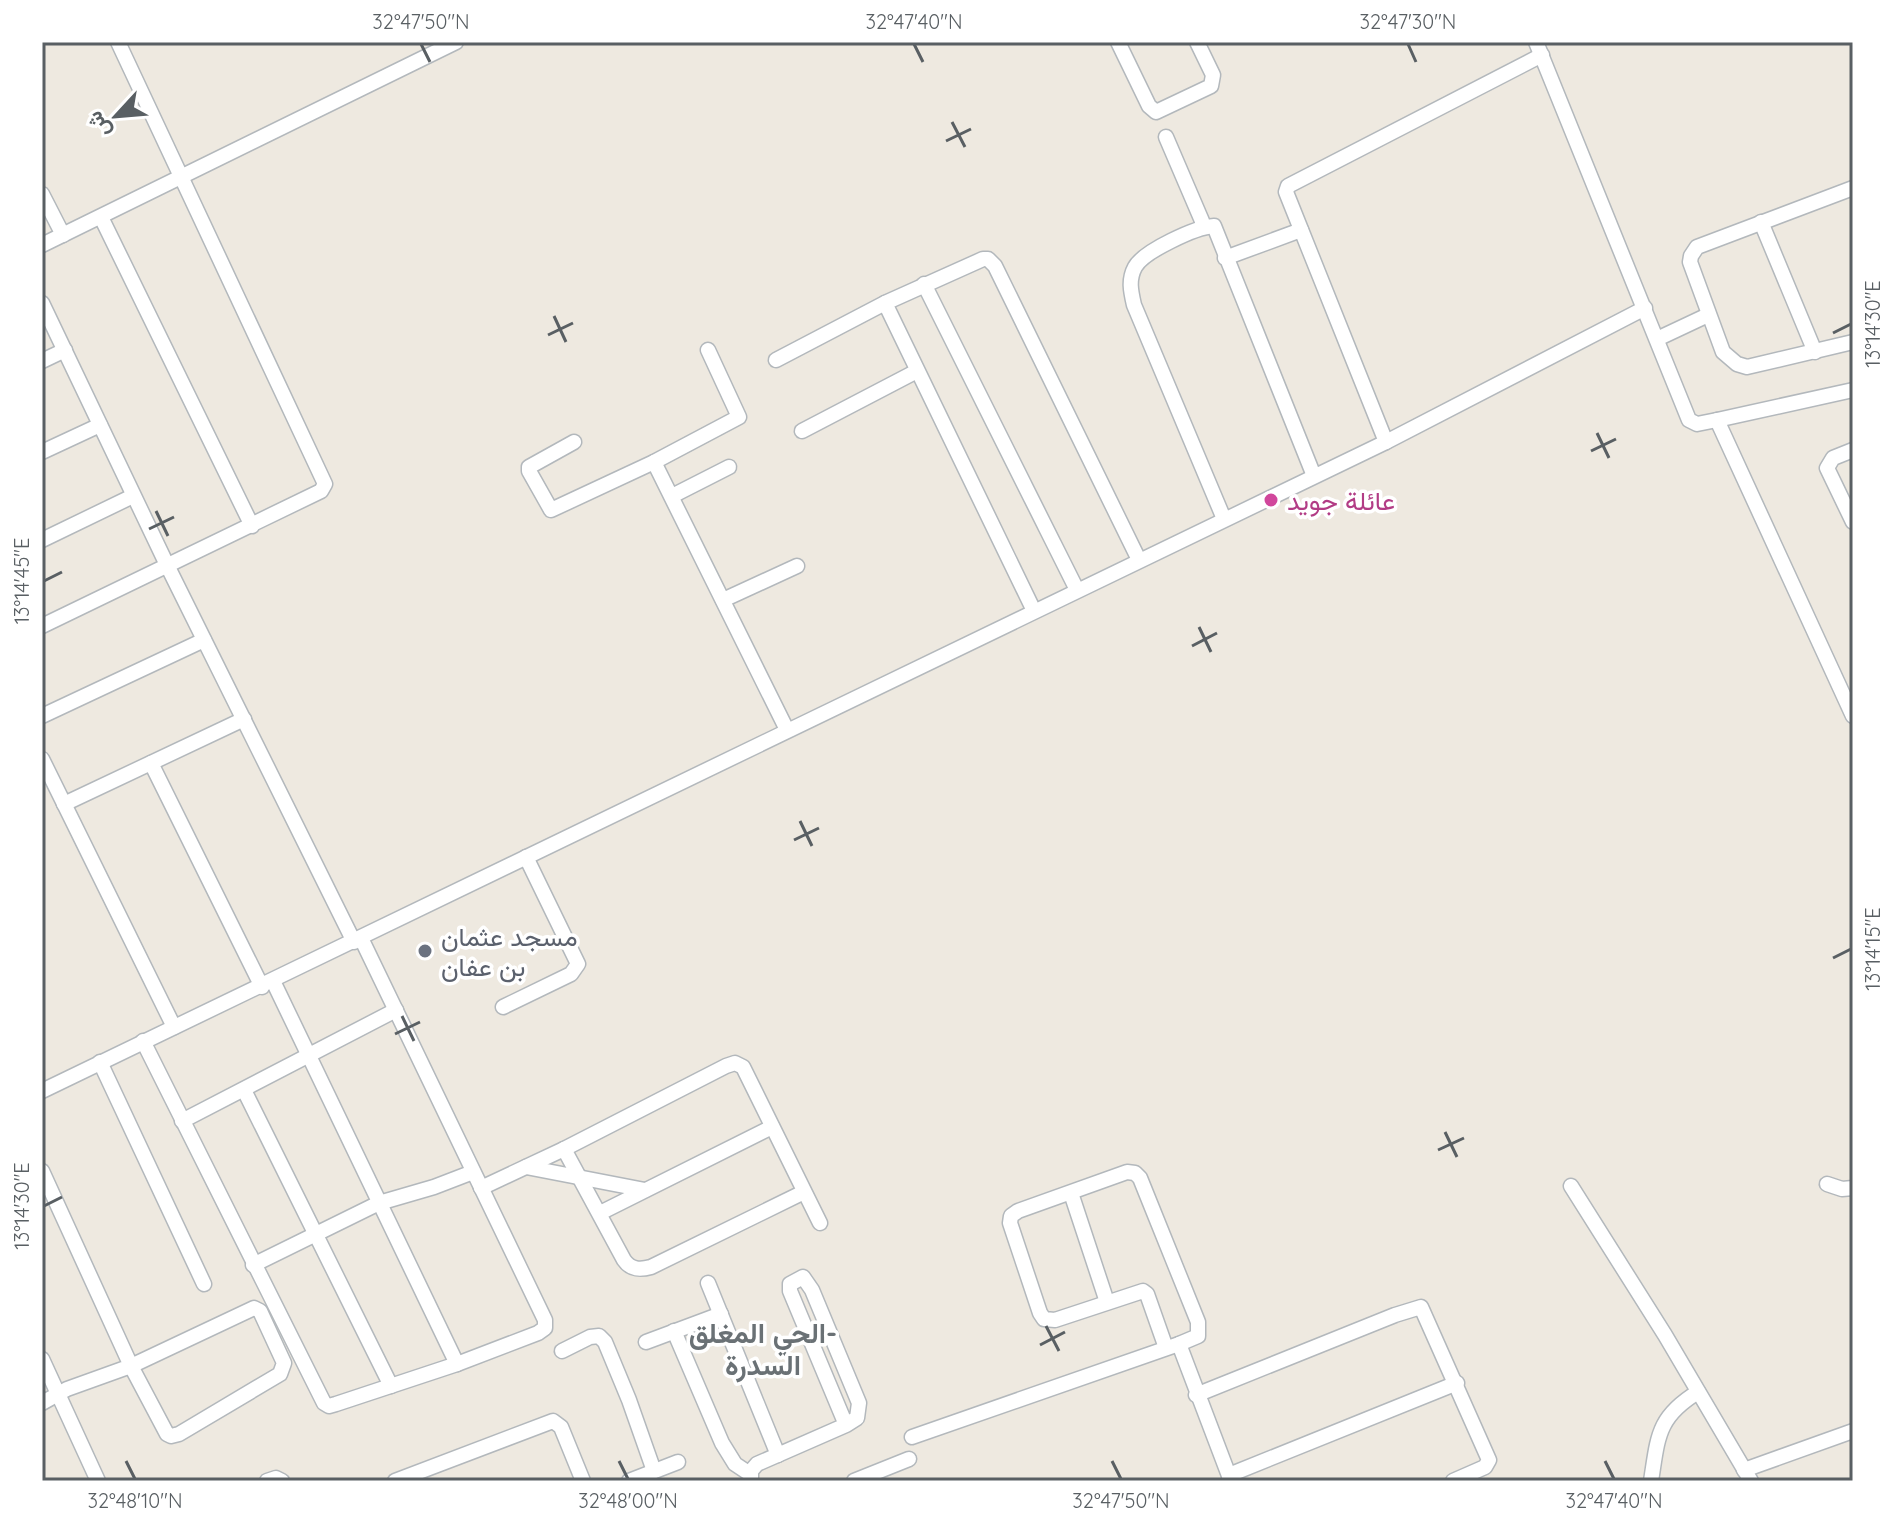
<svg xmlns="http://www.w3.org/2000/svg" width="1895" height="1523" viewBox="0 0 1895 1523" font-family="Quicksand,Vazirmatn,sans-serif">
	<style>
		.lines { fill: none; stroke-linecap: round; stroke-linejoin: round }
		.minor-casing { stroke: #b3b8bc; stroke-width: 17 }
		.minor { stroke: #fff; stroke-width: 14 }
		.ticks { fill: none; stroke: #595f63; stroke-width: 3 }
		.hotel-dot { fill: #d1479c; stroke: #fff; stroke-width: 3 }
		.worship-dot { fill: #6b7280; stroke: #fff; stroke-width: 3 }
		.labels { text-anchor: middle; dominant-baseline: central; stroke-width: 7; stroke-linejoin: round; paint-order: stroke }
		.hotel-label { font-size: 26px; fill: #b23c85; stroke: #fff; text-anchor: start }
		.worship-label { font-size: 26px; fill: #5b616d; stroke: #fff; text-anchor: start }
		.neighbourhood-label { font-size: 28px; font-weight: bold; fill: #6a7175; stroke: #fff }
		.neatline { fill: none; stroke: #595f63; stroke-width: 3 }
		.ticks-label { font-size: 20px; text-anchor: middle; fill: #595f63 }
	</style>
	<rect width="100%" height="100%" fill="#eee9e0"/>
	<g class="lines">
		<g class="minor-casing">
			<g id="minor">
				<path d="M1118,42L1149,106L1156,112L1211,86L1213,75L1197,42"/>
				<path d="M1536,42L1689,420L1697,424L1717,420L1853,390"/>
				<path d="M1166,137L1202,221V227"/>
				<path d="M1853,188L1697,247L1691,256L1690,262L1723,352L1737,364L1747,367L1853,342"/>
				<path d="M42,194L63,235"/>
				<path d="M101,217L252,526"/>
				<path d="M1761,222L1815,352"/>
				<path d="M42,245L456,42"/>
				<path d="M1225,258L1301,230"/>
				<path d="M924,284L1077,590"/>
				<path d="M42,303L167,565L354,942"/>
				<path d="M1657,339L1708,315"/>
				<path d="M776,360L885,303"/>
				<path d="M42,361L65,350"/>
				<path d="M1717,420L1853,716"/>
				<path d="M802,431L917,371"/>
				<path d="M574,442L529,467V471L551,510L654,462L739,417L708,350"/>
				<path d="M1386,442L1286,192L1288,186L1542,55"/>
				<path d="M1853,450L1833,458L1827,468L1853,522"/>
				<path d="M42,452L100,425"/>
				<path d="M654,462L787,730"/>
				<path d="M672,496L729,467"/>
				<path d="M1224,519L1134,305C1131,292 1128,280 1135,267C1144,251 1196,227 1214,226L1314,476"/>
				<path d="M42,540L133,496"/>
				<path d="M723,600L797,566"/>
				<path d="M1034,611L885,303L983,259H988L995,266L1139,560"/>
				<path d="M42,626L321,491L325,484L118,42"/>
				<path d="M42,716L204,640"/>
				<path d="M42,759L174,1027"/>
				<path d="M151,763L262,987"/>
				<path d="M64,804L244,719"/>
				<path d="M273,981L457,1364"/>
				<path d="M503,1007L571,974L578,964L526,857"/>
				<path d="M143,1041L324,1403L329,1406L336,1404L457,1364L538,1333L545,1328V1320L361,938"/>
				<path d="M100,1062L204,1284"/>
				<path d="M244,1090L391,1386"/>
				<path d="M42,1091L1386,442L1645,308"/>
				<path d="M182,1121L396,1010"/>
				<path d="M564,1149L624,1260C631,1270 640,1270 651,1267L804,1192"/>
				<path d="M526,1167L645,1190"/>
				<path d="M42,1171L131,1366L167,1434L171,1436L179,1434L280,1374L284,1363L260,1311L254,1308L131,1366L67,1389L42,1403"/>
				<path d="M1827,1184L1842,1189L1853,1188"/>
				<path d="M1571,1186L1665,1335L1751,1481"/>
				<path d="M481,1188L564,1149L726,1066L735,1063L743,1067L820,1223"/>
				<path d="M1071,1193L1107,1302"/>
				<path d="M600,1213L772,1127"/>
				<path d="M253,1265L379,1203L434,1187L473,1172"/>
				<path d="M708,1283L778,1455"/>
				<path d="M674,1331L722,1443L735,1464L750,1474"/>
				<path d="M646,1342L721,1314"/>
				<path d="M1179,1344L1231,1481"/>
				<path d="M562,1351L590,1337L599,1336L605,1342L629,1400L654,1471"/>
				<path d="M42,1359L98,1481"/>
				<path d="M1196,1395L1395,1315L1421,1307L1489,1460L1485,1467L1453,1481"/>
				<path d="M912,1437L1179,1344L1198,1336V1322L1140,1178L1135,1173L1127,1172L1018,1211L1011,1216L1010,1223L1040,1313L1044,1319L1055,1320L1143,1291L1147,1294L1166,1348"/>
				<path d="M1744,1470L1853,1431"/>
				<path d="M1229,1475L1457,1383"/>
				<path d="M267,1481L276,1478L282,1481"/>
				<path d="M395,1481L553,1421L561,1427L583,1481"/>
				<path d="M629,1481L678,1462"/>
				<path d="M751,1481V1471L757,1464L846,1425L857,1418L859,1403L812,1290L803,1277L790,1284V1291L846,1425"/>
				<path d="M854,1481L909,1459"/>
				<path d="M1651,1481C1658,1437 1657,1417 1698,1392"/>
			</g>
		</g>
		<use href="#minor" class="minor"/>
	</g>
	<path class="ticks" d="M421,44L430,62M914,44L923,62M1408,44L1416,62M952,122L965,147M946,141L971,129M554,316L566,342M1833,333L1851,324M548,335L573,323M1597,433L1609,458M1591,451L1616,439M156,511L168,536M149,529L174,517M44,581L62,572M1199,627L1211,652M1192,646L1217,633M800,821L812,846M794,840L819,828M1833,958L1851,949M402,1016L414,1041M395,1034L420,1022M1445,1132L1457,1157M1438,1150L1464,1138M44,1206L62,1197M1046,1326L1059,1351M1040,1345L1065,1332M126,1461L135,1479M619,1461L628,1479M1112,1461L1121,1479M1605,1461L1614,1479"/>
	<circle class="hotel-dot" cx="1271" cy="500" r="8"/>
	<circle class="worship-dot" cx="425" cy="951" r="8"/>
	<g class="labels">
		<g class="hotel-label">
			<text x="1287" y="500">عائلة جويد</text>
		</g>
		<g class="worship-label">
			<text x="441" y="936">مسجد عثمان<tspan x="441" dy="30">بن عفان</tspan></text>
		</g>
		<g class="neighbourhood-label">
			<text x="763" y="1332">الحي المغلق-<tspan x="763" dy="32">السدرة</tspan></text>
		</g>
	</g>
	<rect width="1895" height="1523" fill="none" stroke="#ffffff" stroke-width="88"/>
	<g transform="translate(116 116) rotate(244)" stroke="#ffffff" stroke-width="6" paint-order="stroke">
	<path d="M0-6L14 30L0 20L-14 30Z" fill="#595f63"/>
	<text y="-12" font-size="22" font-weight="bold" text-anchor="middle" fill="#595f63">ش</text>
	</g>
	<rect x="44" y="44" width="1807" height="1435" class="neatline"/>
	<g class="ticks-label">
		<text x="421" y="29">32°47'50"N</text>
		<text x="914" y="29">32°47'40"N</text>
		<text x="1408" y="29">32°47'30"N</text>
		<text transform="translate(1873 324) rotate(-90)" y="7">13°14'30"E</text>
		<text transform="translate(22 581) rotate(-90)" y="7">13°14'45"E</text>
		<text transform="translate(1873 949) rotate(-90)" y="7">13°14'15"E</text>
		<text transform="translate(22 1206) rotate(-90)" y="7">13°14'30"E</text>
		<text x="135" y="1508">32°48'10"N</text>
		<text x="628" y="1508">32°48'00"N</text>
		<text x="1121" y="1508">32°47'50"N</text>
		<text x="1614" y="1508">32°47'40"N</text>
	</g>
</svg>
